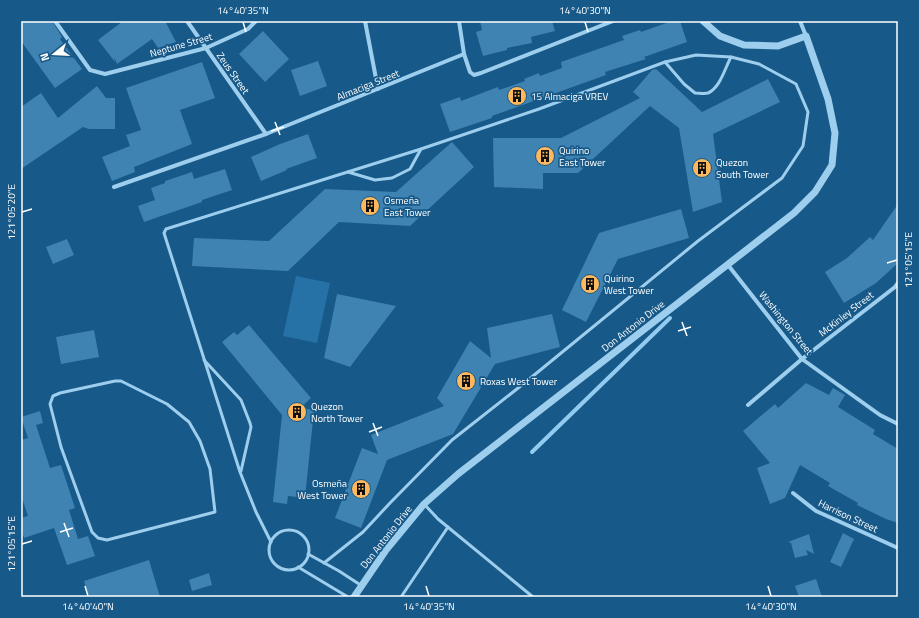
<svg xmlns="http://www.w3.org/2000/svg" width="919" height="618" viewBox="0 0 919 618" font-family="'Titillium Web',sans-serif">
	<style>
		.green { fill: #2672a6 }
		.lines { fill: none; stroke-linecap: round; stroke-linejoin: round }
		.stream { stroke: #91cbf1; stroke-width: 4 }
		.building { fill: #3f83b2 }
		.service { stroke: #9eceee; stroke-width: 3 }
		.minor { stroke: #9eceee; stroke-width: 4 }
		.tertiary { stroke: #9eceee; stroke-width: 7 }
		.ticks { fill: none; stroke: #fff; stroke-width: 1.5 }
		.labels { text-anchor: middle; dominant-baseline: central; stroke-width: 3.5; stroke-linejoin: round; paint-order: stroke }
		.street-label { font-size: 10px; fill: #fff; stroke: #175988 }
		.poi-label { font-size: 10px; fill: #fff; stroke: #175988; text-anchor: start }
		.neatline { fill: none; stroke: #fff; stroke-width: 1.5 }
		.ticks-label { font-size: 10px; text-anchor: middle; fill: #fff }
	</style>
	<rect width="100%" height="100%" fill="#175988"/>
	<path class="green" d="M296,276L330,283L317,343L283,336Z"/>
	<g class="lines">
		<path class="stream" d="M532,452L670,318"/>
	</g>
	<g class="building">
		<path d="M21,21H52L62,37L60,39L82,69L55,88L21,41Z"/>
		<path d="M123,21H165L176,42L158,48L152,39L117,64L114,57L115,62L98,40Z"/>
		<path d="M480,21H552L555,31L531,37L532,43L507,48V50L483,56L476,32L482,30Z"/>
		<path d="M672,21H680L687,42L644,57L646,59L605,72L606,75L492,116V118L450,132L440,104L460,97L461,101L498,87L499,90L525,81L524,79L539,73L540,76L562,68L561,62L624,40L622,36L640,30L641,32Z"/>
		<path d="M263,31L289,59L265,82L239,54Z"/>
		<path d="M318,61L327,86L300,96L291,70Z"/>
		<path d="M202,62L215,98L180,110L192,144L134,167L135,172L112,181L102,157L130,146L126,135L141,130L126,88Z"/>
		<path d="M656,69L702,112L768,79L780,102L713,134L722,202L693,212L679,128L650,106L578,173H543V189L494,187L493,138H561L640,98L633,92L652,70Z"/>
		<path d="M97,86L106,98H115V129H89L83,127L21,169V107L41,93L58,118Z"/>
		<path d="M308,134L317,158L286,169L287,170L261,181L251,157L280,144Z"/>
		<path d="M452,142L474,167L410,226L339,222L288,271L192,266L194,238L269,241L325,189L396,192Z"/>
		<path d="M225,169L232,190L202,200V202L144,222L138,206L155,200L151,188L165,183V181L192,172L194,179Z"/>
		<path d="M898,204V263L876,283L844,303L825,272L847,258L870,237L873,240Z"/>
		<path d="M681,209L689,238L618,259L586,322L562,310L599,233Z"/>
		<path d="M67,239L74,255L53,264L46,247Z"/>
		<path d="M337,294L396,306L350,367L324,358Z"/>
		<path d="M552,314L560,347L495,364L453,434L387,460L361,528L335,518L362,448L378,454L371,435L444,406L437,398L470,341L491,358L487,328Z"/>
		<path d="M249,325L311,398L300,408L314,410L305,498L288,496L287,504L273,502L282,415L222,342L234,332L237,335Z"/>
		<path d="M94,330L99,357L61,364L56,337Z"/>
		<path d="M806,383L829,395L833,388L845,395L838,407L875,430L873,434L898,449V523L886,519L857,505L858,503L828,486L830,483L800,465L785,498L770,504L757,468L770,463L743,431L775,404L778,408Z"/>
		<path d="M40,411L43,423L36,425L50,468L61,465L75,508L69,510L78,539L88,536L95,556L67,565L54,528L24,538L21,530V518L28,516L21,495V440L28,438L21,417Z"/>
		<path d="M843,533L854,539L841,567L830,562Z"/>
		<path d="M809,534L814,554L806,550L808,555L795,558L791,543L788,542Z"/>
		<path d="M149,560L160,597H89L84,581Z"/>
		<path d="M209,573L212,585L192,591L189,580Z"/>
		<path d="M816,579L822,597H799L795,586Z"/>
	</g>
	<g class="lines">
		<g class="service">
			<path d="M665,62L684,84L695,93C699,93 704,94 708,93C720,88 725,68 731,57"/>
			<path d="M348,172L375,180L392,178L410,169L421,149"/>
			<path d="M204,360L241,400L250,423L251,427L241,471"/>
			<path d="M115,381H121L167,404L189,422L200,441L210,469L215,512L107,540L98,538L92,532L61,447L50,404L53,396L60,393Z"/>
			<path d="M425,505L438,519L533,597"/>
			<circle cx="289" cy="550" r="20"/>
			<path d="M271,542L256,512L240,472L164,233L166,229L421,149L539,109L665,62L696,55L731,57L759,64L796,84L808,112L803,146L782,178L698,241L522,385L452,440L390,503L363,532L324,563"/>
			<path d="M308,554L339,571L362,586"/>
			<path d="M298,567L348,597"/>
			<path d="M401,597L448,527"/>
		</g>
		<g class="minor">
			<path d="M55,21L90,70L105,74L206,48L248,29L256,21"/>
			<path d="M187,21L266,134"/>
			<path d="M365,21L378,89"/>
			<path d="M459,21L464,54L470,72L474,75L481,73L613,21"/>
			<path d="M800,21L806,36"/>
			<path d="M114,187L266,134L464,54"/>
			<path d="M728,265L802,359L880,415L898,424"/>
			<path d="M748,405L802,359L895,287L898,283"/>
			<path d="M793,493L816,511L898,548"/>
		</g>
		<path class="tertiary" d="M354,597L386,550L424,504L458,474L794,213L815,192L832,165L835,133L828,99L806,36L778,46L744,45L720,36L703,21"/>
	</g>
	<path class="ticks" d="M243,22L246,32M585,22L588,32M275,122L280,135M271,131L284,127M22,212L32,209M887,263L897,260M682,322L687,336M678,331L691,327M373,423L378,436M369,432L382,427M64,523L69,537M60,532L73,528M22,544L32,541M85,586L88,596M426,586L429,596M768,586L771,596"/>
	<defs>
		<g id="building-disc" transform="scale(1)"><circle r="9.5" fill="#ffb85b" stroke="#175988"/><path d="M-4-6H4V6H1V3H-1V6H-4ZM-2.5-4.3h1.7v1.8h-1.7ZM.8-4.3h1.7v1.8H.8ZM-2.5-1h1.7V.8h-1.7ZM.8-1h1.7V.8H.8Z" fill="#111"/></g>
	</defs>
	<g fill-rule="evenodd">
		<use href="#building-disc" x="517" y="96"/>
		<use href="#building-disc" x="545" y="156"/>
		<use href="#building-disc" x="702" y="168"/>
		<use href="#building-disc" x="370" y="206"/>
		<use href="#building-disc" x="590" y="284"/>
		<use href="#building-disc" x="466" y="381"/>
		<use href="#building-disc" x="297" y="412"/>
		<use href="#building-disc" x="361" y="489"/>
	</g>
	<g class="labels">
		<g class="street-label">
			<text transform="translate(181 45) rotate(-16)">Neptune Street</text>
			<text transform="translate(233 73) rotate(55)">Zeus Street</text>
			<text transform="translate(368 85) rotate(-22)">Almaciga Street</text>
			<text transform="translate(846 314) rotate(-38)">McKinley Street</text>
			<text transform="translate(786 323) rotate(51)">Washington Street</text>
			<text transform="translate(633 326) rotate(-38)">Don Antonio Drive</text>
			<text transform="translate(848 516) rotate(25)">Harrison Street</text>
			<text transform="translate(386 537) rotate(-52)">Don Antonio Drive</text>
		</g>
		<g class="poi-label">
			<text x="531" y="96">15 Almaciga VREV</text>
			<text x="559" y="150">Quirino<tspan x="559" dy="12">East Tower</tspan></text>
			<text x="716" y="162">Quezon<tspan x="716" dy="12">South Tower</tspan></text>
			<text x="384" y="200">Osmeña<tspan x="384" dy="12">East Tower</tspan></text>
			<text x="604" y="278">Quirino<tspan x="604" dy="12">West Tower</tspan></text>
			<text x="480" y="381">Roxas West Tower</text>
			<text x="311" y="406">Quezon<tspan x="311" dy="12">North Tower</tspan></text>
			<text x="347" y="483" text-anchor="end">Osmeña<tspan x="347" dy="12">West Tower</tspan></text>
		</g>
	</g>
	<rect width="919" height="618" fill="none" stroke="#175988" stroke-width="44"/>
	<g transform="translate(54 54) rotate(252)" stroke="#175988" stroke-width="3" paint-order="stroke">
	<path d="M0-3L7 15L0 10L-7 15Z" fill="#ffffff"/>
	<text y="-6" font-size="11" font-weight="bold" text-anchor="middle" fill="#ffffff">N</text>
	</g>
	<rect x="22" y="22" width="875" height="574" class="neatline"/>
	<g class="ticks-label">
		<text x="243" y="14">14°40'35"N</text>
		<text x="585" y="14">14°40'30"N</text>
		<text transform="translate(11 212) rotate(-90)" y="4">121°05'20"E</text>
		<text transform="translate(908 260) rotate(-90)" y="4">121°05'15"E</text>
		<text transform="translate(11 544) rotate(-90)" y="4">121°05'15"E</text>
		<text x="88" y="610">14°40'40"N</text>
		<text x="429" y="610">14°40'35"N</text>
		<text x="771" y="610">14°40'30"N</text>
	</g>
</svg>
